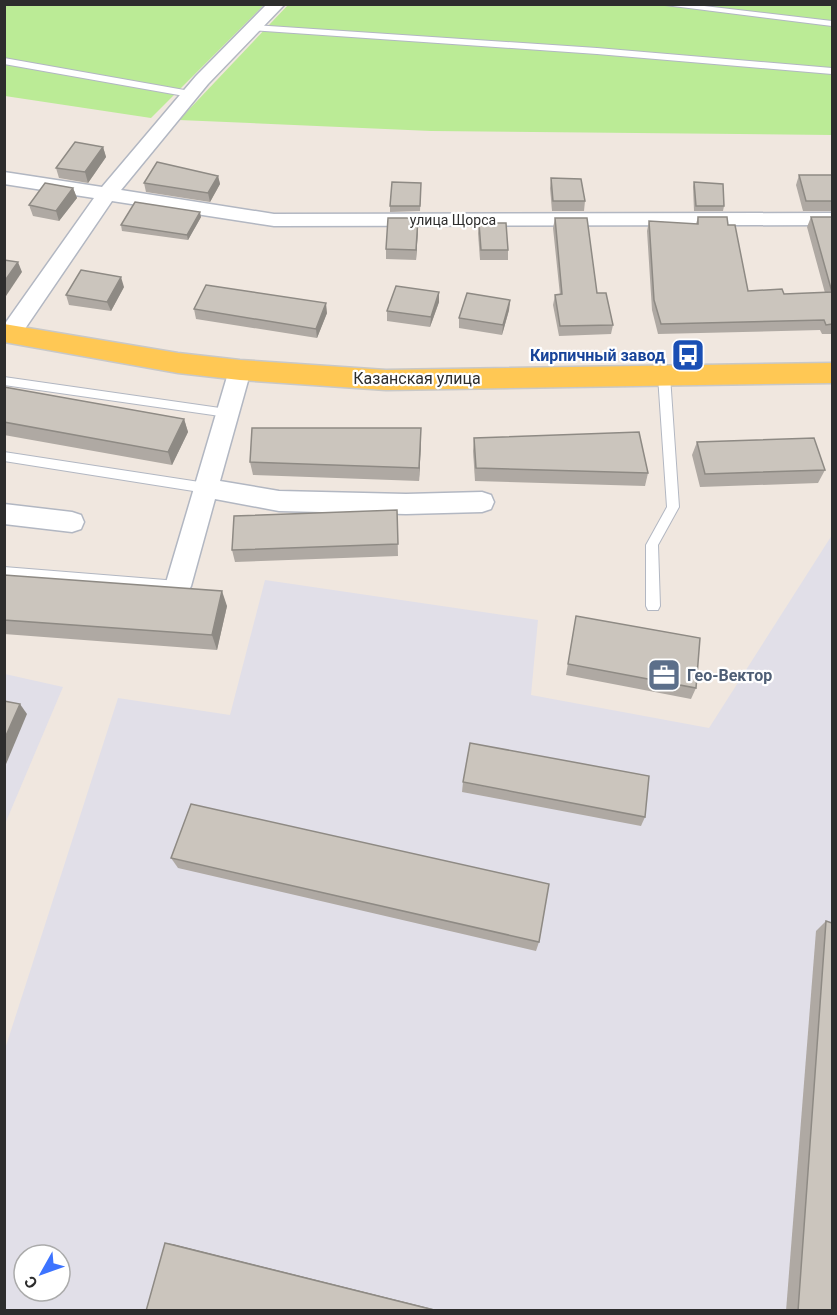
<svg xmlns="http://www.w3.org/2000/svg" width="837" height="1315" viewBox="0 0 837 1315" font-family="Roboto,sans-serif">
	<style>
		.industrial { fill: #e1dfe8; fill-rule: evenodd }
		.green { fill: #bbeb96 }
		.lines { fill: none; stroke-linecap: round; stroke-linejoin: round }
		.lane-casing { stroke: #b2b7c2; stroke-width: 2 }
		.street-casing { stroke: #b2b7c2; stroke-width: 3 }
		.primary-casing { stroke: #c8c8c8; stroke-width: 3 }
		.lane { fill: #fff; fill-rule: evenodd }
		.street { fill: #fff; fill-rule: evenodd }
		.primary { fill: #ffc854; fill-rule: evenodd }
		.wall { fill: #afa9a3 }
		.shaded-wall { fill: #8e8a84 }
		.building { fill: #cbc5bd; stroke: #8e8a84; stroke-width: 1.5 }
		.labels { text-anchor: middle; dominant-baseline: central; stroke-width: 4.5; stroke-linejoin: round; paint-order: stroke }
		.far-street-label { font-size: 14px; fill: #2d2d2d; stroke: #fff }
		.transit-label { font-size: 16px; font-weight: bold; fill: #164399; stroke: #fff; text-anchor: end }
		.street-label { font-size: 16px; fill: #2d2d2d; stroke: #fff }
		.service-label { font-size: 16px; font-weight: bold; fill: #4e5e75; stroke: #fff; text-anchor: start }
	</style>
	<rect width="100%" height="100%" fill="#f0e7df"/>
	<g class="industrial">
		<path d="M832,535V1310H5V1049L118,698L230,715L265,580L538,620L531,695L709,728ZM24,1255H60V1291H24Z"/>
		<path d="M5,674L63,687L5,824Z"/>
	</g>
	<g class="green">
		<path d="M4,5H264L151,118L5,96Z"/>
		<path d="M288,5H832V135L431,131L179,120Z"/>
	</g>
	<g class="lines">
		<g class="lane-casing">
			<g id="lane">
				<path d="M657,4H687L832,21V26Z"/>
				<path d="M254,25L597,48L832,68V74L597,54L251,30V26Z"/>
				<path d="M4,58L190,91L195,94L190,97L4,64Z"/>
				<path d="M664,372L670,376L679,507L658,545L660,606L658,610H648L646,606V545L667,507L658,376Z"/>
				<path d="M4,377L227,409L233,413L227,417L4,385Z"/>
				<path d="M4,452L206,483L212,488L206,493L4,461Z"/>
				<path d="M4,567L178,581L183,582L184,586L183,590L178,591L4,577Z"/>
			</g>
		</g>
		<g class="street-casing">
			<g id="street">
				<path d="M267,4H285L208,84L121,190L274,214L832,213V225L274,226L112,201L18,339L10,342L4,340V325L94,198L4,184V172L102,187L196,76Z"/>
				<path d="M240,362L248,364L251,370L220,481L279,491L406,494L482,492L491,495L494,502L491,509L482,512L406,514L279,511L215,499L191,586L187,594L178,597L169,594L165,586L229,370L232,364Z"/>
				<path d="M4,504L72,512L81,515L84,522L81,529L72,532L4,524Z"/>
			</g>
		</g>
		<g class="primary-casing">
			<path id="primary" d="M4,324L178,353L240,360L386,370L832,363V383L386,390L240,380L178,373L4,342Z"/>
		</g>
		<use href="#lane" class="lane"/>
		<use href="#street" class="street"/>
		<use href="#primary" class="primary"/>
	</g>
	<g class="wall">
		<path d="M103,147L106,157L88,183L59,178L56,168Z"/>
		<path d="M799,175H832V211H803L796,185Z"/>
		<path d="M218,176L220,184L210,202L146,192L144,183Z"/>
		<path d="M551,178L585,201L584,211H552L550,188Z"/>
		<path d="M694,182L724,206L723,211H694L693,187Z"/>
		<path d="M73,188L77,198L59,221L33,216L29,205Z"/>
		<path d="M421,188L420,211L390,212V206Z"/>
		<path d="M201,217L188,240L122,231L121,225Z"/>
		<path d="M698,217L728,225L748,291L784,294L825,293L807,227L811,217H832V334H822L820,330L658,334L652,310L647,231L649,221L696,224Z"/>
		<path d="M555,218L597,293L613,325L611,334L559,336L553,305L555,295H560L553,228Z"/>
		<path d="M479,223L508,250V260H480L478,233Z"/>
		<path d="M418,228L416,260L386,259V249Z"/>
		<path d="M124,287L111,311L69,305L66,295Z"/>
		<path d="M510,300L509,310L502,335L459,328V318Z"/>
		<path d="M439,302L430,327L387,321V311Z"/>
		<path d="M194,309L327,313L317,338L196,319Z"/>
		<path d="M4,387L184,419L188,432L172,465L4,435Z"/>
		<path d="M474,438L648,473L645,486L475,481L473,451Z"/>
		<path d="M421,441L419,481L253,475L250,462Z"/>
		<path d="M697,442L825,470L818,483L700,487L692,455Z"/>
		<path d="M397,510L398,556L235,562L232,550Z"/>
		<path d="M4,575L227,606L217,650L4,634Z"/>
		<path d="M576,616L696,688L691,699L566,675Z"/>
		<path d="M463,782L645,817L641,826L462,792Z"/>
		<path d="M171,858L539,942L536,951L178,868Z"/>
		<path d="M826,921L832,1311H786L816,931Z"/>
	</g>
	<g class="shaded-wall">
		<path d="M103,147L106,157L88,183L85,172Z"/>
		<path d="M218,176L220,184L210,202L208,193Z"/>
		<path d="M73,188L77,198L59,221L56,211Z"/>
		<path d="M200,212L201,217L188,240L187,235Z"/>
		<path d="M418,218V228L416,260V250Z"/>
		<path d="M18,262L22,272L6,296L4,293V282Z"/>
		<path d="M121,277L124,287L111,311L107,302Z"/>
		<path d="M439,292V302L430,327L431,317Z"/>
		<path d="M510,300L509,310L502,335L503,325Z"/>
		<path d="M326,303L327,313L317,338L316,329Z"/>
		<path d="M184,419L188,432L172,465L168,452Z"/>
		<path d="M421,428V441L419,481V468Z"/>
		<path d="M222,591L227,606L217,650L212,635Z"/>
		<path d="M20,704L27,714L4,769V740Z"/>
		<path d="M165,1243L173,1244L441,1311H438Z"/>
	</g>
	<g class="building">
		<path d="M75,142L103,147L85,172L56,168Z"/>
		<path d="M157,162L218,176L208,193L144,183Z"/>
		<path d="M799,175H832V201H806Z"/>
		<path d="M551,178L581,179L585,201H553Z"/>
		<path d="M392,182L421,183L420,206H390Z"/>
		<path d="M694,182L723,184L724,206H696Z"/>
		<path d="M45,183L73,188L56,211L29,205Z"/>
		<path d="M135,202L200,212L187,235L121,225Z"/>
		<path d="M698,217H727L728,225H735L748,291L782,289L784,294L832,292L811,217H832V324L826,325L824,320L661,324L654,300L649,221L698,224Z"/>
		<path d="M388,218H418L416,250L386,249Z"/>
		<path d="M555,218H587L597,293H606L613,325L560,326L555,295L562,294Z"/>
		<path d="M479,223H506L508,250H481Z"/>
		<path d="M4,260L18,262L4,282Z"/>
		<path d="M81,270L121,277L107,302L66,295Z"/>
		<path d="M206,285L326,303L316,329L194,309Z"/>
		<path d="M396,286L439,292L431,317L387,311Z"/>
		<path d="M467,293L510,300L503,325L459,318Z"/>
		<path d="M4,387L184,419L168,452L4,422Z"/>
		<path d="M252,428H421L419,468L250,462Z"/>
		<path d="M639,432L648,473L476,468L474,438Z"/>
		<path d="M814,438L825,470L705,474L697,442Z"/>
		<path d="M397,510L398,544L232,550L234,516Z"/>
		<path d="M4,575L222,591L212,635L4,620Z"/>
		<path d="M576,616L700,638L696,688L568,664Z"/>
		<path d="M4,701L20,704L4,740Z"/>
		<path d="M470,743L649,776L645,817L463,782Z"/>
		<path d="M191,804L549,884L539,942L171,858Z"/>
		<path d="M826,921L832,923V1311H798Z"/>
		<path d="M165,1243L438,1311H146Z"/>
	</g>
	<defs>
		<g id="bus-square" transform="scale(1.725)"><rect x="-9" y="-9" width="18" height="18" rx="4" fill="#1a4fb4" stroke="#fff"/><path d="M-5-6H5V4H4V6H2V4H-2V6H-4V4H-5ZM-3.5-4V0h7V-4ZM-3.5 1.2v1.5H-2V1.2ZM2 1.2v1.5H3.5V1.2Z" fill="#fff"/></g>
		<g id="office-square" transform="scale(1.725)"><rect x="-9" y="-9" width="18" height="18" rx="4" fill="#5c6f8a" stroke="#fff"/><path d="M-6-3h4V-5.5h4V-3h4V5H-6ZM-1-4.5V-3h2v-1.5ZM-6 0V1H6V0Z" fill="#fff"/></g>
	</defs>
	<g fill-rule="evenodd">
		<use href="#bus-square" x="688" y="355"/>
		<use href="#office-square" x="664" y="675"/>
	</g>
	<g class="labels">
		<g class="far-street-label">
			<text x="453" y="220">улица Щорса</text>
		</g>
		<g class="transit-label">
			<text x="665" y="355">Кирпичный завод</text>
		</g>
		<g class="street-label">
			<text x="417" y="378">Казанская улица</text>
		</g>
		<g class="service-label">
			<text x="687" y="675">Гео-Вектор</text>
		</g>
	</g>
	<rect width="837" height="1315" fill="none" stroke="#2d2d2d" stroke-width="12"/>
	<g transform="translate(42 1273) rotate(230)"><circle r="28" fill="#ffffff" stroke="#ababab" stroke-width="1.5"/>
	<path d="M0-4.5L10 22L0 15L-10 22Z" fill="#3c73ff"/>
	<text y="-9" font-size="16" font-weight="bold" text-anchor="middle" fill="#2d2d2d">С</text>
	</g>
</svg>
